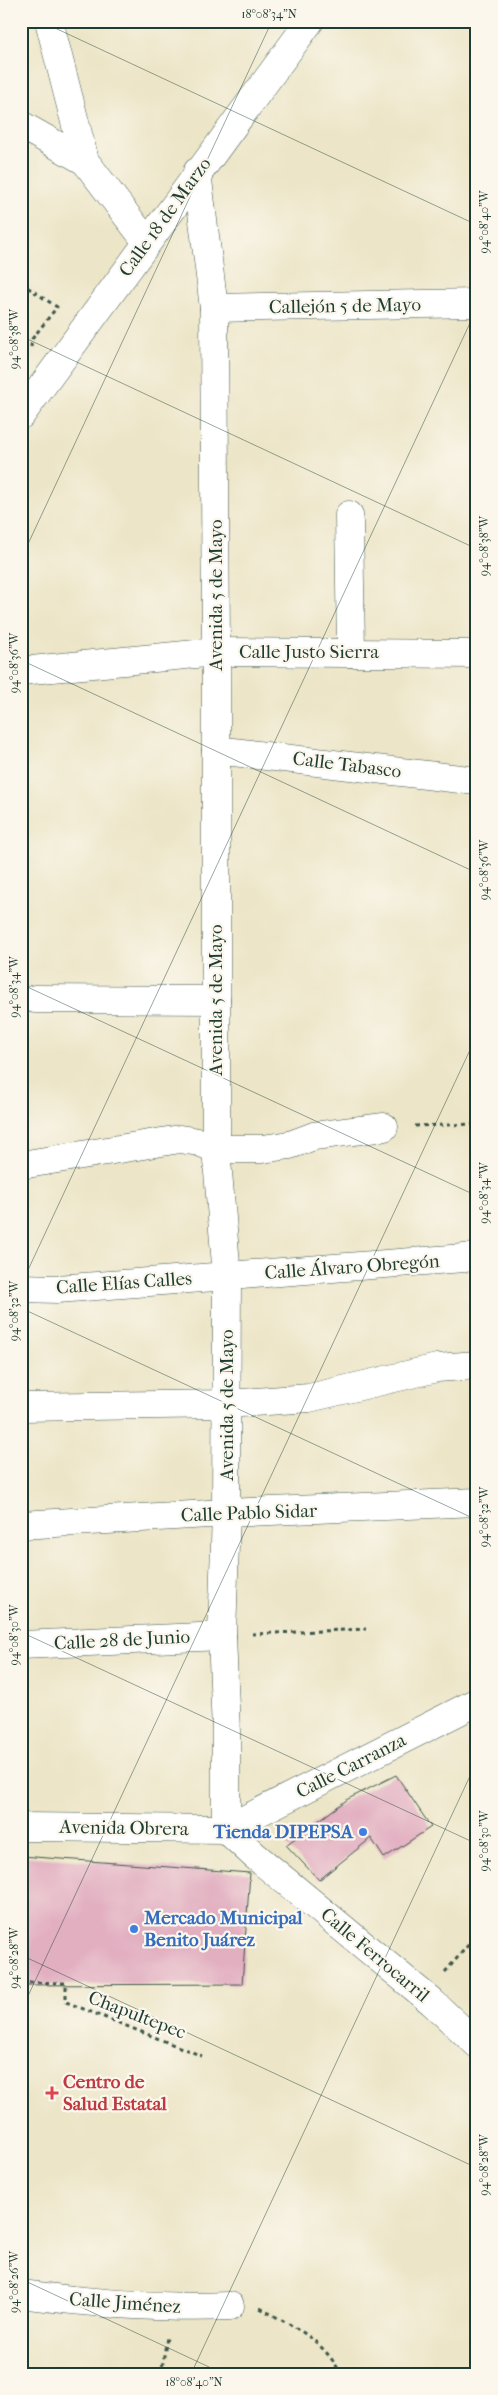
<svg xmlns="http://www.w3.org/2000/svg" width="498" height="2395" viewBox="0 0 498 2395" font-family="'IM FELL French Canon',serif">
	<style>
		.building { fill: #e2afc1 }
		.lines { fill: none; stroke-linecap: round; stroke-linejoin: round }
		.minor-casing { stroke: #3e564a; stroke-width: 29 }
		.path { stroke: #3e564a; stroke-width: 3; stroke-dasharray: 4 4; stroke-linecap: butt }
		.minor { stroke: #fff; stroke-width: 28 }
		.ticks { fill: none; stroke: #1f3d34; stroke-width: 1; stroke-opacity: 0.45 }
		.shop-dot { fill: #3f7fe0; stroke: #fbf7ec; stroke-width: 2 }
		.health-dot { fill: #e0444e; stroke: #fbf7ec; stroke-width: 2 }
		.labels { text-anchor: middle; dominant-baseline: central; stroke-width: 4.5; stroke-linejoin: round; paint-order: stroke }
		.street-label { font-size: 19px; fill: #1f3d34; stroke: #fbf7ec }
		.shop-label { font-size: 19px; font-weight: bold; fill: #366cbe; stroke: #fbf7ec; text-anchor: end }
		.health-label { font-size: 19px; font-weight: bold; fill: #be3a42; stroke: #fbf7ec; text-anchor: start }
		.neatline { fill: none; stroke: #1f3d34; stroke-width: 2 }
		.ticks-label { font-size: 12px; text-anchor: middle; fill: #1f3d34 }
	</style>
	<rect width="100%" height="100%" fill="#fbf7ec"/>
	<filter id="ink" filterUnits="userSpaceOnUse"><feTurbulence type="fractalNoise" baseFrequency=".02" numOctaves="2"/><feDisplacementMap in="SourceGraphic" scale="10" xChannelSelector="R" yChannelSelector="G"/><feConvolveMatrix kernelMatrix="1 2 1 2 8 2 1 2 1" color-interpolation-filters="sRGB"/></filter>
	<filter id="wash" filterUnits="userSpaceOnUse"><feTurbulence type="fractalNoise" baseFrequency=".0096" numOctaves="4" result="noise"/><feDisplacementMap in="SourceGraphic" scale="20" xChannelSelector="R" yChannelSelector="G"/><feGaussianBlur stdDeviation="1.12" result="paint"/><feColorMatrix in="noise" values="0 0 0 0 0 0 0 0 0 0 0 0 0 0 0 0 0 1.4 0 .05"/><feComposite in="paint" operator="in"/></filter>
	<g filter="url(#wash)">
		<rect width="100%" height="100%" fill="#ece5c7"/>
		<g id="blocks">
			<g class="building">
				<path d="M396,1775L431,1827L384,1858L371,1838L319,1880L286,1845L348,1799Z"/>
				<path d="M21,1856L250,1873L242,1984L21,1985Z"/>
			</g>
		</g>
	</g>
	<g filter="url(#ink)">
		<use href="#blocks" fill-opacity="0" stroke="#3e564a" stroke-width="1"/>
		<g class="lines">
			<g class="minor-casing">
				<g id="minor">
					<path d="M49,21L85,161L147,242"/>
					<path d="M21,125L85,161"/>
					<path d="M197,172L214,308L216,652V1149L227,1276L226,1513L222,1636L226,1731V1829"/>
					<path d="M214,308L477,303"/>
					<path d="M21,415L310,21"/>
					<path d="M349,515L351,653"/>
					<path d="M21,671L216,652L477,654"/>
					<path d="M216,750L477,781"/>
					<path d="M35,999L216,1000"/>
					<path d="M21,1165L180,1139L199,1142L216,1149H262L290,1145L314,1136L384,1127"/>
					<path d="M21,1288L57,1289L477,1257"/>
					<path d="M21,1407L227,1404L309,1398L437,1368L477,1365"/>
					<path d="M21,1525L226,1513L477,1502"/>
					<path d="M21,1645L222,1636"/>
					<path d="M21,1827L226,1829L477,1702"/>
					<path d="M226,1829L254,1855L432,2002L477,2044"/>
					<path d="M21,2294C90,2303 160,2309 230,2306"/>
				</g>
			</g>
			<g class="path">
				<path d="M21,283L57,307L32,339L31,347"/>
				<path d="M415,1126L477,1124"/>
				<path d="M252,1634L366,1629"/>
				<path d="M445,1972L477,1935"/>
				<path d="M21,1982L66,1983V2002L202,2056"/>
				<path d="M260,2308C295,2328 321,2337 341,2374"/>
				<path d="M161,2374L167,2337"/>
			</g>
			<use href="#minor" class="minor"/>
		</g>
	</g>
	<path class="ticks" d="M40,21L477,225M21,336L477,549M21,559L272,21M21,660L477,873M21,984L477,1196M21,1285L477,308M21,1308L477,1520M21,1632L477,1844M21,1955L477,2168M21,2011L477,1035M21,2279L224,2374M191,2374L477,1761"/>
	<g class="shop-dot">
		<circle cx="363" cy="1832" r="5"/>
		<circle cx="134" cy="1929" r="5"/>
	</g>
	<path class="health-dot" d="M49.5 2085.5h5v5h5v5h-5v5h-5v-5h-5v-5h5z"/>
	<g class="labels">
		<g class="street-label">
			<text transform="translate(165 217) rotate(-54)">Calle 18 de Marzo</text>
			<text transform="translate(345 306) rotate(-1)">Callejón 5 de Mayo</text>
			<text transform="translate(216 595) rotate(-90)">Avenida 5 de Mayo</text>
			<text x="309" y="652">Calle Justo Sierra</text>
			<text transform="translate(347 765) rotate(7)">Calle Tabasco</text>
			<text transform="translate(216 1000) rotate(-90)">Avenida 5 de Mayo</text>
			<text transform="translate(352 1267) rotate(-4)">Calle Álvaro Obregón</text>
			<text transform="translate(124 1283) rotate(-4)">Calle Elías Calles</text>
			<text transform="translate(227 1405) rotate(-90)">Avenida 5 de Mayo</text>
			<text transform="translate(249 1513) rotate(-2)">Calle Pablo Sidar</text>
			<text transform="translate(122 1640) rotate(-3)">Calle 28 de Junio</text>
			<text transform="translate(351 1766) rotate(-27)">Calle Carranza</text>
			<text transform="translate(124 1828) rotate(1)">Avenida Obrera</text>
			<text transform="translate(375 1955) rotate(40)">Calle Ferrocarril</text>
			<text transform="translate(137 2015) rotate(21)">Chapultepec</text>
			<text transform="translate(125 2303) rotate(4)">Calle Jiménez</text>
		</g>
		<g class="shop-label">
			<text x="353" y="1832">Tienda DIPEPSA</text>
			<text x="144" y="1918" text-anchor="start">Mercado Municipal<tspan x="144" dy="22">Benito Juárez</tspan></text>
		</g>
		<g class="health-label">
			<text x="63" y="2082">Centro de<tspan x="63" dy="22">Salud Estatal</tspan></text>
		</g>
	</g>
	<rect width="498" height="2395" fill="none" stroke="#fbf7ec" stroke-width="55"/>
	<rect x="28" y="28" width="442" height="2340" class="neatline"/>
	<g class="ticks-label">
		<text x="269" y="18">18°08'34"N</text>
		<text transform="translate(484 222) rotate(-90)" y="4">94°08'40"W</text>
		<text transform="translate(14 339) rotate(-90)" y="4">94°08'38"W</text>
		<text transform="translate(484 546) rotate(-90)" y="4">94°08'38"W</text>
		<text transform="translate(14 663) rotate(-90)" y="4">94°08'36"W</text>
		<text transform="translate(484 870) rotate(-90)" y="4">94°08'36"W</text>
		<text transform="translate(14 987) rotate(-90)" y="4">94°08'34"W</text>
		<text transform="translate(484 1193) rotate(-90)" y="4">94°08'34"W</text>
		<text transform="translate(14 1311) rotate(-90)" y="4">94°08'32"W</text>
		<text transform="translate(484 1517) rotate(-90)" y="4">94°08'32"W</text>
		<text transform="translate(14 1635) rotate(-90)" y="4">94°08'30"W</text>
		<text transform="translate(484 1841) rotate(-90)" y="4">94°08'30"W</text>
		<text transform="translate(14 1958) rotate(-90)" y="4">94°08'28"W</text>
		<text transform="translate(484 2165) rotate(-90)" y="4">94°08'28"W</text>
		<text transform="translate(14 2282) rotate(-90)" y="4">94°08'26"W</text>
		<text x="194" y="2386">18°08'40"N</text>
	</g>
</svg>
